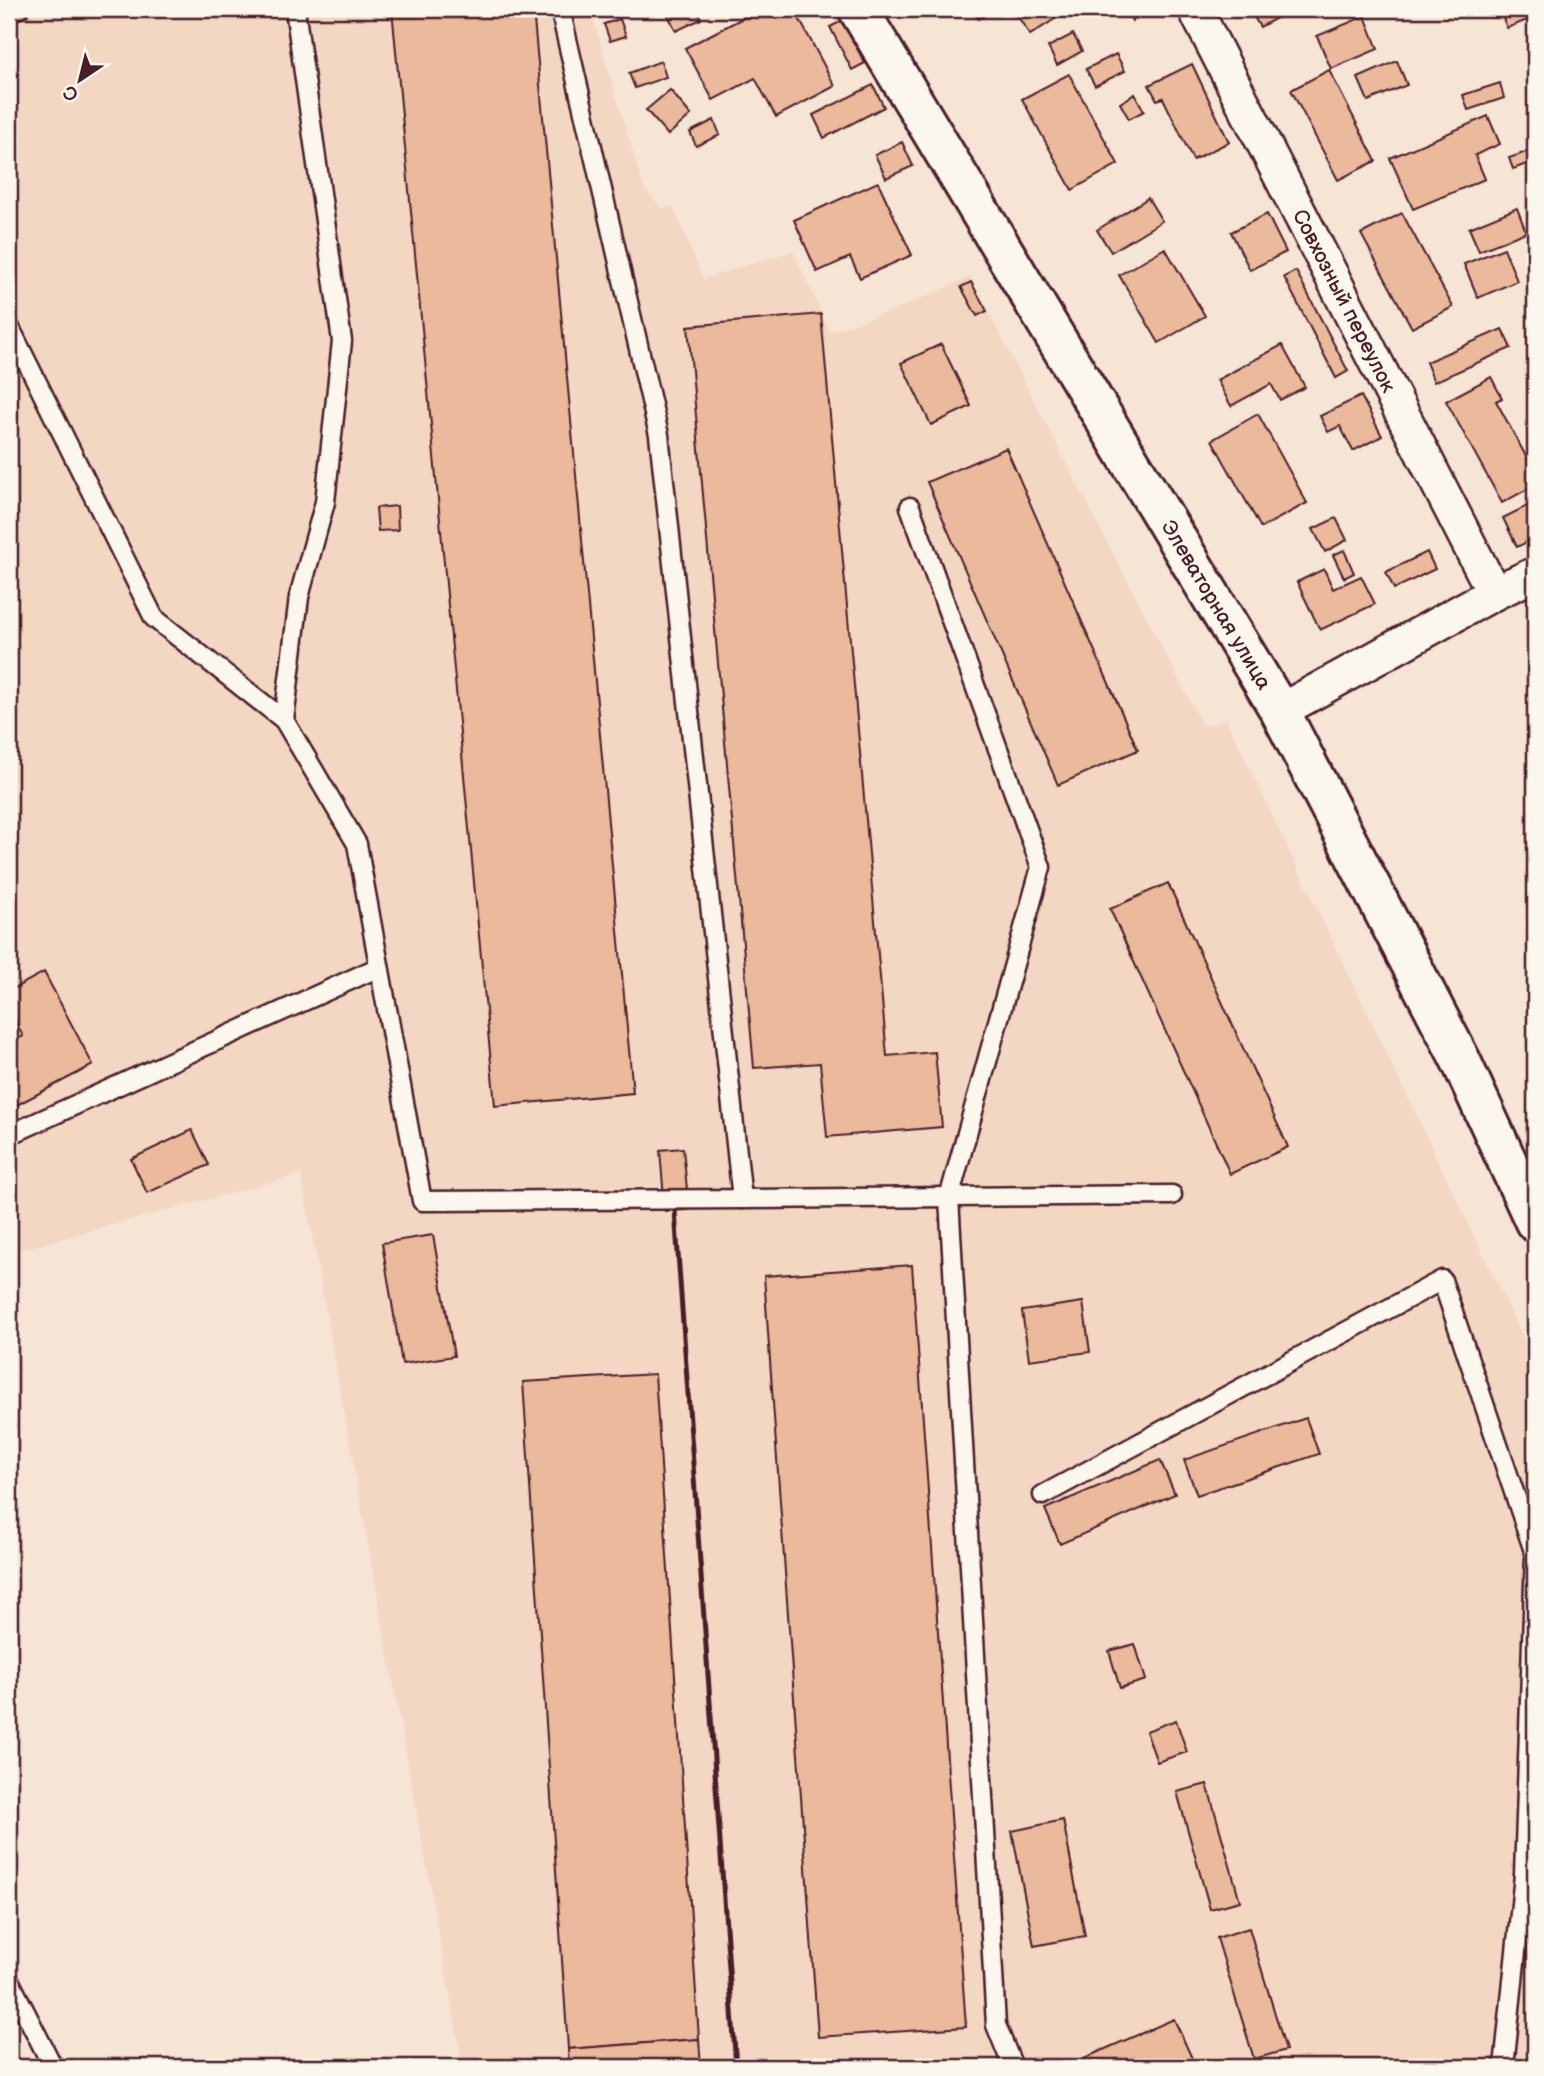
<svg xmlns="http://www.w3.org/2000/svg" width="1544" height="2076" viewBox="0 0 1544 2076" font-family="'Balsamiq Sans',sans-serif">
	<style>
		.built { fill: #f3d7c3 }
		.building { fill: #ebb99c; stroke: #4a1f2b; stroke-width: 2 }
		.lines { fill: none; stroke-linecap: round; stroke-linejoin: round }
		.lane-casing { stroke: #4a1f2b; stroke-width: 23 }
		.street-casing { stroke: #4a1f2b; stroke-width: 38 }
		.secondary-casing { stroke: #4a1f2b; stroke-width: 44 }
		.lane { stroke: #fbf7ec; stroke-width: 18 }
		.street { stroke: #fbf7ec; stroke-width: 33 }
		.secondary { stroke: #fbf7ec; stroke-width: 38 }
		.rail { stroke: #4a1f2b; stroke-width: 5 }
		.labels { text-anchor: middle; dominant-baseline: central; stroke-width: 5; stroke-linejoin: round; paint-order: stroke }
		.street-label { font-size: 21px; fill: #4a1f2b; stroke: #fbf7ec }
	</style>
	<rect width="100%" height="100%" fill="#f6e4d4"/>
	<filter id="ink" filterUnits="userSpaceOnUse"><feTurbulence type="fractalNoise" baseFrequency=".0143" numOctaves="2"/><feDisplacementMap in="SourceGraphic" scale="14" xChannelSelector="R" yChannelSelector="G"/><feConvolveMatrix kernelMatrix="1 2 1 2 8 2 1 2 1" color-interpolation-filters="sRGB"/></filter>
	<g filter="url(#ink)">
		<path class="built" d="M9,9H590L644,189L663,209L673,206L703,279L793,251L830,332L897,309L970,277L1203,727L1226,719L1535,1363V2067H463L301,1174L9,1253Z"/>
		<g class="building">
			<path d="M9,9H25L28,15L9,24Z"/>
			<path d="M392,9H533L633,1093L495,1106Z"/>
			<path d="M665,9H697L701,19L676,31Z"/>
			<path d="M760,9H794L835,86L776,117L755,78L713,100L685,48Z"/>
			<path d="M973,9H997L978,19Z"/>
			<path d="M1013,9H1061L1064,13L1030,35Z"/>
			<path d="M1126,9H1155L1132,21Z"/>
			<path d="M1249,9H1293L1260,27Z"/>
			<path d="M1520,9H1526L1530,19L1507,28L1502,16Z"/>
			<path d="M1365,16L1378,49L1331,69L1317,36Z"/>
			<path d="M620,19L626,36L610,41L604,24Z"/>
			<path d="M842,21L865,63L852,70L830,27Z"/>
			<path d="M1073,34L1082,51L1057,65L1048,47Z"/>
			<path d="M1116,54L1125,71L1095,86L1086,69Z"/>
			<path d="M661,61L666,77L635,88L629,73Z"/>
			<path d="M1397,61L1407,85L1368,101L1358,78Z"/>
			<path d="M1192,64L1229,142L1193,160L1163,98L1157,100L1149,85Z"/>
			<path d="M1329,70L1376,161L1338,180L1291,90Z"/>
			<path d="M1069,74L1118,164L1072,190L1022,99Z"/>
			<path d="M1500,83L1504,98L1468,110L1463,95Z"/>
			<path d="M873,85L884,107L824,138L813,115Z"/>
			<path d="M670,90L691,115L668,135L646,110Z"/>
			<path d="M1135,94L1144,111L1129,119L1120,103Z"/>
			<path d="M1488,116L1500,144L1475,155L1485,179L1413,209L1390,158Z"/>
			<path d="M714,120L720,135L696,146L690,132Z"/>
			<path d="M902,142L913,166L886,178L875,155Z"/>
			<path d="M1532,150L1535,161L1513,169L1509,158Z"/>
			<path d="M878,182L912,255L860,278L850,257L817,272L794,220Z"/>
			<path d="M1148,198L1162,221L1111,252L1097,230Z"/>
			<path d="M1517,208L1526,232L1479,251L1469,228Z"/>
			<path d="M1402,213L1453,307L1412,328L1361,234Z"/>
			<path d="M1267,214L1286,252L1250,270L1231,232Z"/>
			<path d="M1165,248L1205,316L1159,343L1119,275Z"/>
			<path d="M1504,248L1517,281L1478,298L1464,264Z"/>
			<path d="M1296,271L1348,371L1336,378L1284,277Z"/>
			<path d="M971,282L987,311L977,316L961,287Z"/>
			<path d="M821,314L887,1056L935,1052L942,1127L827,1137L820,1063L754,1068L688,326Z"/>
			<path d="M1502,329L1511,348L1434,382L1426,362Z"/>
			<path d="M941,344L971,406L931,425L901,363Z"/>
			<path d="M1282,345L1305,387L1280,400L1271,384L1231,406L1217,380Z"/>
			<path d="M1491,377L1502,398L1496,401L1528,460L1535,456V485L1502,503L1446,401Z"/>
			<path d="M1361,396L1382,436L1353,451L1340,426L1328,432L1320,416Z"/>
			<path d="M1258,414L1307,503L1261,528L1212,440Z"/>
			<path d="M1006,448L1138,750L1058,785L927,482Z"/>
			<path d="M1535,502V538L1517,547L1503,518Z"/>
			<path d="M397,506L398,530L378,531L376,508Z"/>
			<path d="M1336,518L1347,540L1325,552L1313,529Z"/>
			<path d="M1344,550L1354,573L1344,578L1333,555Z"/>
			<path d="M1427,552L1435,569L1394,589L1386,572Z"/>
			<path d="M1324,569L1333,589L1361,576L1375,604L1320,630L1297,582Z"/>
			<path d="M1168,883L1288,1147L1230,1174L1110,909Z"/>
			<path d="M44,972L93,1065L9,1109V1044L23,1036L9,1010V991Z"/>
			<path d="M192,1130L209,1165L147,1193L131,1159Z"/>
			<path d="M683,1148L689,1210L665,1211L660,1150Z"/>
			<path d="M433,1235L454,1356L402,1364L382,1243Z"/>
			<path d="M912,1265L966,2027L818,2037L764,1276Z"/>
			<path d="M1083,1302L1090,1352L1029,1360L1022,1311Z"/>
			<path d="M655,1374L699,2039L568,2049L523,1382Z"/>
			<path d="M1306,1418L1319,1454L1197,1495L1184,1460Z"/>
			<path d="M1160,1460L1175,1494L1060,1544L1045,1509Z"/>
			<path d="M1135,1644L1146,1680L1120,1688L1109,1651Z"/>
			<path d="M1176,1720L1187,1752L1157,1762L1146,1731Z"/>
			<path d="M1207,1784L1240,1901L1210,1909L1177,1792Z"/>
			<path d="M1063,1820L1085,1936L1034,1946L1012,1831Z"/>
			<path d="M1249,1928L1286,2050L1254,2059L1217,1938Z"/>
			<path d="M1174,2019L1196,2067H1064Z"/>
			<path d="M699,2039L701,2067H569L568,2049Z"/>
		</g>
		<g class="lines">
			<g class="lane-casing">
				<g id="lane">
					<path d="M9,326L154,618L284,720L357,844L422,1201L742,1199L659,435L560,9"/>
					<path d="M910,507L1041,867L949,1198L996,2025L1013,2067"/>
					<path d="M284,720L299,597L325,502L342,341L295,9"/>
					<path d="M9,1135L379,967"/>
					<path d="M742,1199L1172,1195"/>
					<path d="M1043,1495L1442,1280L1535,1554L1524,1875L1504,2067"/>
					<path d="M9,1980L53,2067"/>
				</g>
			</g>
			<g class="street-casing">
				<g id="street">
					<path d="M1195,9L1494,593"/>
					<path d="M1280,711L1494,593L1535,574"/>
				</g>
			</g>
			<g class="secondary-casing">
				<path id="secondary" d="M858,9L1280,711L1460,1059L1535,1222"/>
			</g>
			<use href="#lane" class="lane"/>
			<use href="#street" class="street"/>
			<use href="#secondary" class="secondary"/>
			<path class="rail" d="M675,1211L736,2067"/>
		</g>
	</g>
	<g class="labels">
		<g class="street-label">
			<text transform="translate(1344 301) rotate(63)">Совхозный переулок</text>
			<text transform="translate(1216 605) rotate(59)">Элеваторная улица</text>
		</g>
	</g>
	<rect width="1544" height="2076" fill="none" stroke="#fbf7ec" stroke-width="35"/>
	<rect x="18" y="18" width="1509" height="2041" fill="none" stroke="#4a1f2b" stroke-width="2.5" filter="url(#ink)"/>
	<g transform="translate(80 80) rotate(215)" stroke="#fbf7ec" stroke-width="5" paint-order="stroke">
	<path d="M0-5L12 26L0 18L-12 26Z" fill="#4a1f2b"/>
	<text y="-10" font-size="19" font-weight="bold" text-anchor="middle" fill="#4a1f2b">С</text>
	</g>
</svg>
